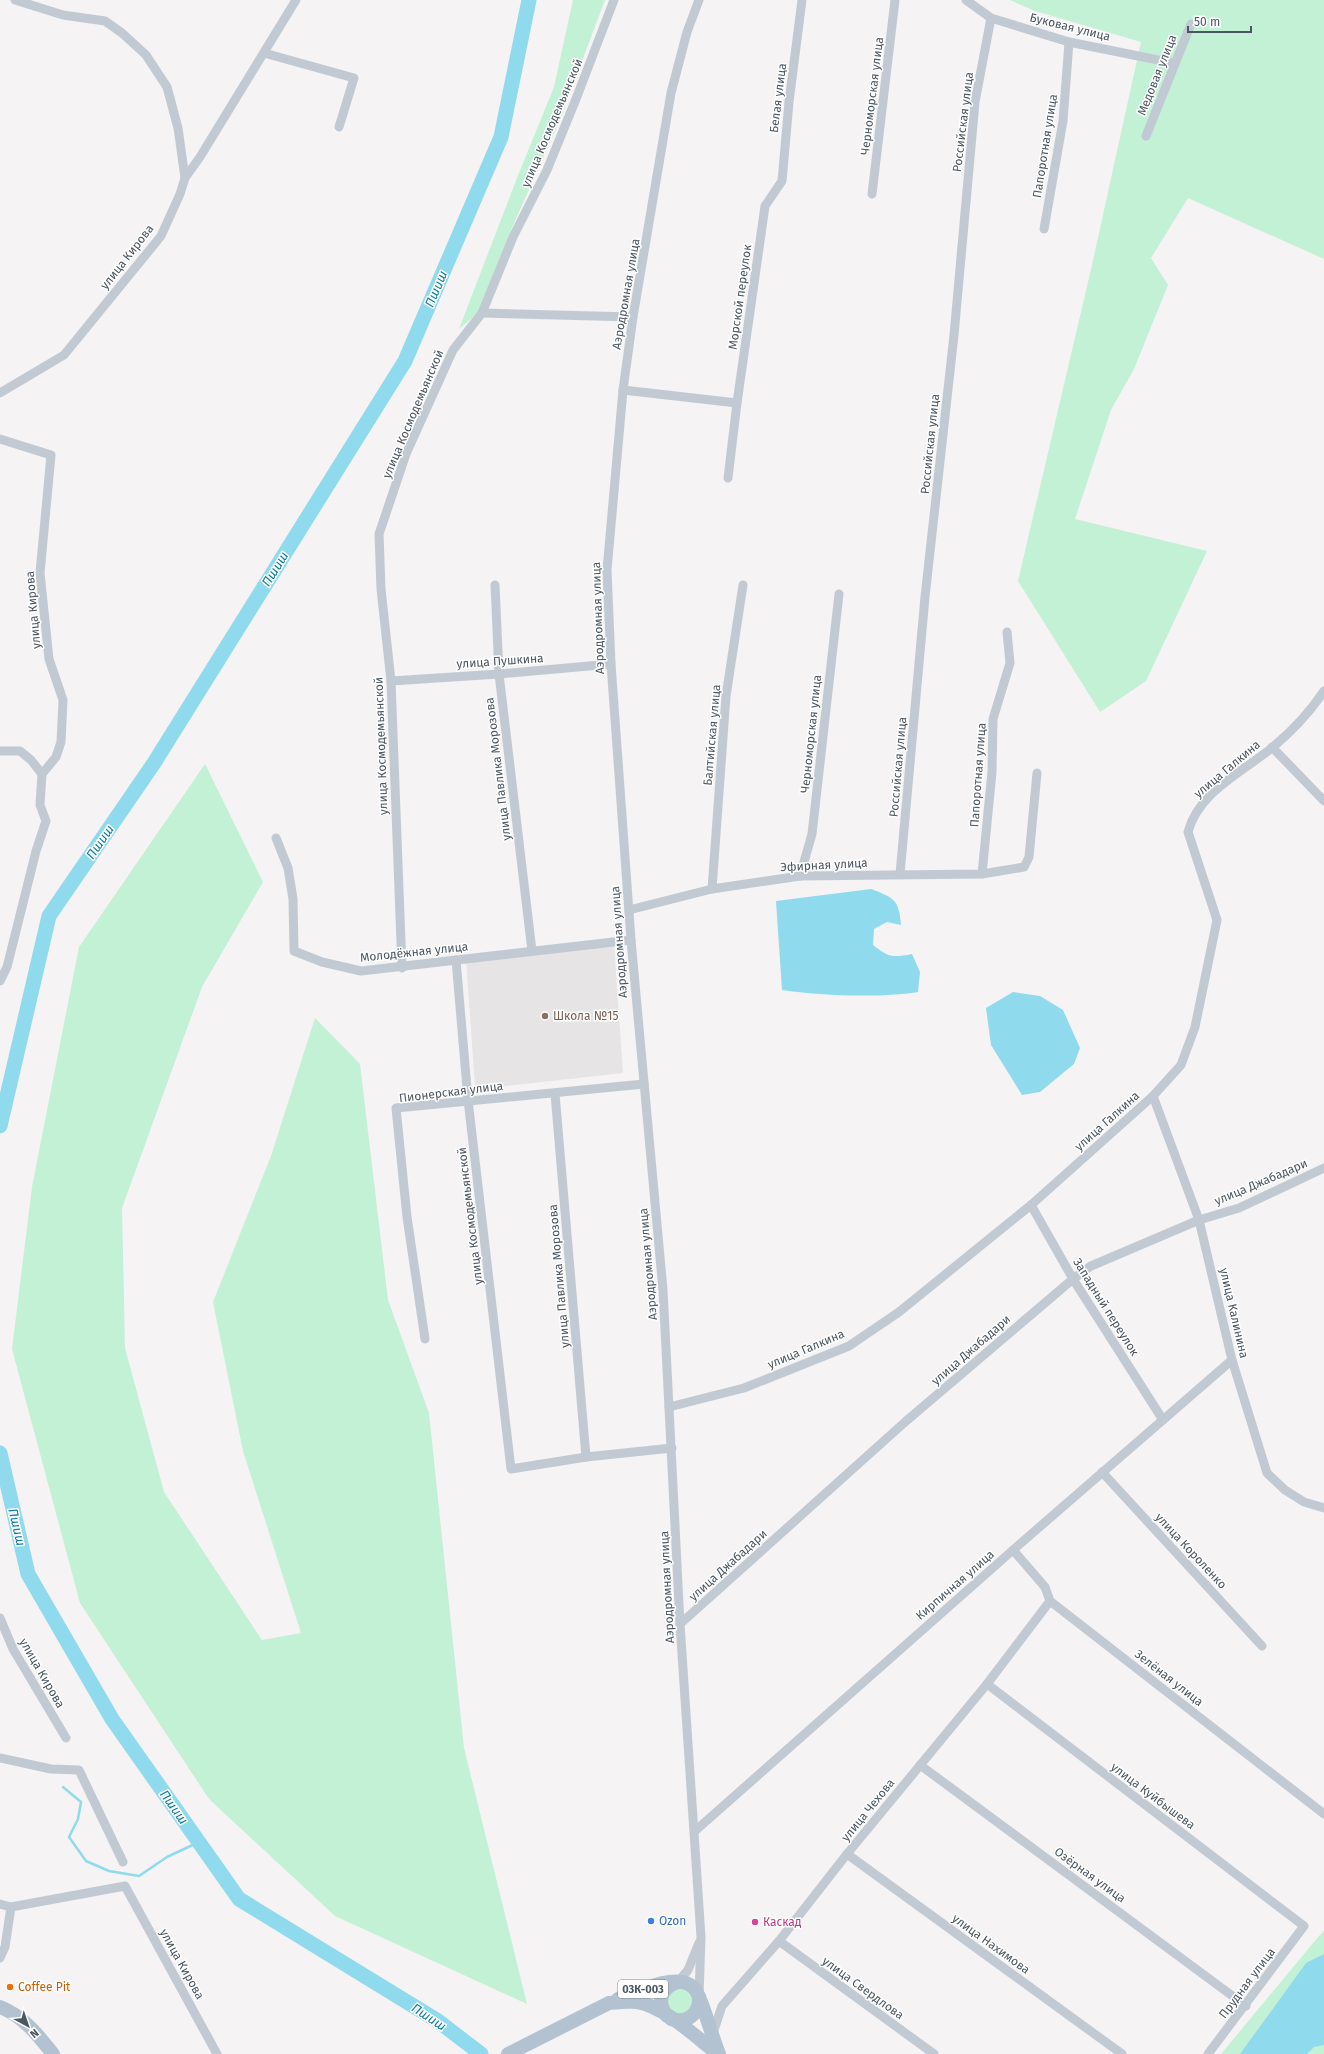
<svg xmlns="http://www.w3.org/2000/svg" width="1324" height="2054" viewBox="0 0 1324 2054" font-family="'Fira Sans',sans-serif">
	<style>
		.education { fill: #e6e4e5 }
		.green { fill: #c3f1d5 }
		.water { fill: #90daee }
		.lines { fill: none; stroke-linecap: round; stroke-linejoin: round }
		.stream { stroke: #90daee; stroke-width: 2.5 }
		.river { stroke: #90daee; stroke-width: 15 }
		.street { stroke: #c1cad2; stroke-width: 9 }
		.primary { stroke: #b3c2d1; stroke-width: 14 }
		.education-dot { fill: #8d6e63; stroke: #fff; stroke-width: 1.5 }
		.shop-dot { fill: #3f7fe0; stroke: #fff; stroke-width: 1.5 }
		.hotel-dot { fill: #d1479c; stroke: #fff; stroke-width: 1.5 }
		.food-dot { fill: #e8710a; stroke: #fff; stroke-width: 1.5 }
		.labels { text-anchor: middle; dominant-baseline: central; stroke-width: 3; stroke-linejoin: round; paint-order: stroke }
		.shield { fill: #fff; stroke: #808990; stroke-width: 1 }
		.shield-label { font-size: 11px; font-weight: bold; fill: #4a5661 }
		.street-label { font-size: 12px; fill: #4a5661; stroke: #fff }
		.education-label { font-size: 12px; fill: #785e54; stroke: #fff; text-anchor: start }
		.shop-label { font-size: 12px; fill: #366cbe; stroke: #fff; text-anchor: start }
		.hotel-label { font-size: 12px; fill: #b23c85; stroke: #fff; text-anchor: start }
		.food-label { font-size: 12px; fill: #c56008; stroke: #fff; text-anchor: start }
		.water-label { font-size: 13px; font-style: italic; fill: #0c7c9b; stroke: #fff }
	</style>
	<rect width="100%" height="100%" fill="#f5f3f3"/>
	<path class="education" d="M614,944L623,1073L479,1089L475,1086L466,959Z"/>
	<g class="green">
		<path d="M573,0H605L559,122L511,230L478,313L459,329L517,178L554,87Z"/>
		<path d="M1010,0H1324V259L1188,198L1151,258L1168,285L1134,369L1111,410L1075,519L1207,551L1146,681L1100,712L1018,581L1092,265L1141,42L1035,11Z"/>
		<path d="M205,764L263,882L202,987L122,1208L125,1348L164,1492L262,1640L301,1633L243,1451L213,1302L271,1156L315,1018L360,1064L388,1300L429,1413L464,1748L527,2004L335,1916L209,1799L80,1603L12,1349L32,1187L79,947Z"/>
		<path d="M1324,1930V2054H1221Z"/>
		<circle cx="680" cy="2001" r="13"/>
	</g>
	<g class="water">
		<path d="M871,889C894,898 899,899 901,925L887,922L874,929L873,945C888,957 892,958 912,954L920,972L918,992C879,998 821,996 782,990L776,901Z"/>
		<path d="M1013,992L1040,996L1063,1010L1080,1048L1074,1064L1040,1092L1022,1095L991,1045L986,1008Z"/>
		<path d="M1324,1954V2045L1314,2047L1307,2054H1240L1306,1963Z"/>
	</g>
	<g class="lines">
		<path class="stream" d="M63,1787L81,1802L78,1819L69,1837L86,1861L109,1871L139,1876L167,1857L199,1842"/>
		<g class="river">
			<path d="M0,1126L49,916L154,763L405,361L501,137L529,0"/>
			<path d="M0,1453L28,1574L112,1719L239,1899L438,2021L481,2054"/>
		</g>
		<g class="street">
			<path d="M15,0L63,15L105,21L122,33L146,55L167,87L178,128L185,178"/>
			<path d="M699,0L687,32L671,93L633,317L623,390L607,570L611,664L631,940L663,1290L680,1624L701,1937L699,1996"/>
			<path d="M966,0L991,18L1069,42L1173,63"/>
			<path d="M264,53L354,78L339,127"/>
			<path d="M1146,136L1191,24"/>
			<path d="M872,194L895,0"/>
			<path d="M1044,229L1063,121L1069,42"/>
			<path d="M482,313L633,317"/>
			<path d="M623,390L737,403"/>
			<path d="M0,393L64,355L161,236L180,194L185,178L200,157L296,0"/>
			<path d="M0,439L51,455L40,573L49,659L63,700L61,742L56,757L42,774L31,760L20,751H0"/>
			<path d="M728,478L737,403L765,206L782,181L789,102L802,0"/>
			<path d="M495,585L499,674L532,951"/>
			<path d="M391,681L499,674L611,664"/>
			<path d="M1272,747L1324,801"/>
			<path d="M276,838L288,868L293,899L294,951L322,962L361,971L631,940"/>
			<path d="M900,874L925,597L954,335L975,102L991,18"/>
			<path d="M982,874L992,772L993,719L1010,663L1007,632"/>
			<path d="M800,876L812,834L839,594"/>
			<path d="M712,889L726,696L743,585"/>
			<path d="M629,910L712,889L800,876L982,874L1024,867L1029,857L1037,773"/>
			<path d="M456,960L468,1100L511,1469L586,1457L672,1448"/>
			<path d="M402,968L391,681L381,589L379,534L406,454L453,350L482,313L513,237L547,170L576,99L614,0"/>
			<path d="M0,981L7,967L36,851L46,821L40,805L42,774"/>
			<path d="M555,1094L586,1457"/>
			<path d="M1153,1096L1199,1220L1232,1360L1267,1473L1285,1490L1304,1502L1324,1508"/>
			<path d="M1031,1205L1073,1279L1163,1420"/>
			<path d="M425,1339L407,1217L396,1108L644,1084"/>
			<path d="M669,1407L744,1388L849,1346L899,1312L1031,1205L1153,1096L1181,1065L1195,1027L1217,920L1188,832C1199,791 1243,772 1273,747C1292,731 1310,712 1324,691"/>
			<path d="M1102,1472L1262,1646"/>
			<path d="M1013,1550L1045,1587L1050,1601L1324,1814"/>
			<path d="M0,1618L13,1649L66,1738"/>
			<path d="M680,1624L905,1422L1073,1279L1091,1266L1199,1220L1239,1208L1324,1168"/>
			<path d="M987,1684L1304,1926L1208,2054"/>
			<path d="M0,1758L51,1769L79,1770L123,1862"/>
			<path d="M920,1765L1246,2006"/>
			<path d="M695,1831L1013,1550L1232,1360"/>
			<path d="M847,1854L1122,2054"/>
			<path d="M0,1904L11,1907L125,1886L217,2054"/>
			<path d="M779,1941L934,2054"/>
			<path d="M0,1958L5,1947L11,1907"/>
			<path d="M678,1982L688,1970L699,1943"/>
			<path d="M712,2036L722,2006L779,1941L847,1854L987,1684L1050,1601"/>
		</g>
		<g class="primary">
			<path d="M618,1999C636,1992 678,1971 694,1988C701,1995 713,2040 719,2054"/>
			<path d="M0,2007C23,2016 38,2035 53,2054"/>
			<path d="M667,2016C656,2002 661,1987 678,1982"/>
			<path d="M671,2019C687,2024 700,2014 699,1997"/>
			<path d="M508,2054L609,2003C619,2002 628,2001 637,2002C664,2006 697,2038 718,2054"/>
		</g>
	</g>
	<circle class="education-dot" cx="545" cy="1016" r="4"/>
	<circle class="shop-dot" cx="651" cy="1921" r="4"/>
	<circle class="hotel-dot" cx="755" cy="1922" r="4"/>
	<circle class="food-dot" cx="10" cy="1987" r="4"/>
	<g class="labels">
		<rect class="shield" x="618" y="1980" width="50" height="18" rx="3"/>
		<g class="shield-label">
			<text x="643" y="1989">03К-003</text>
		</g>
		<g class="street-label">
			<text transform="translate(1070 27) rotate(14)">Буковая улица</text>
			<text transform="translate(1157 75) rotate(-68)">Медовая улица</text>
			<text transform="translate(872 96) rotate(-83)">Черноморская улица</text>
			<text transform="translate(778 98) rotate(-83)">Белая улица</text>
			<text transform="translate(963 122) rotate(-83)">Российская улица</text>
			<text transform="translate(552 123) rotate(-67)">улица Космодемьянской</text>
			<text transform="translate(1045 146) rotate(-81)">Папоротная улица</text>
			<text transform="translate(127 257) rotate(-52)">улица Кирова</text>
			<text transform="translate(626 294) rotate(-80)">Аэродромная улица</text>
			<text transform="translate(740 297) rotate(-82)">Морской переулок</text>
			<text transform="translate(413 414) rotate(-67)">улица Космодемьянской</text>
			<text transform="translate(930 444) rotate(-84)">Российская улица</text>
			<text transform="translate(33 610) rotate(-95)">улица Кирова</text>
			<text transform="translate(598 618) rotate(-92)">Аэродромная улица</text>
			<text transform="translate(500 661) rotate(-4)">улица Пушкина</text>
			<text transform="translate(811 734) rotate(-84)">Черноморская улица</text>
			<text transform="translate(712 735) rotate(-85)">Балтийская улица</text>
			<text transform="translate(381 746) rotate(-92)">улица Космодемьянской</text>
			<text transform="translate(898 767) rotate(-85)">Российская улица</text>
			<text transform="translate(498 769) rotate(-97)">улица Павлика Морозова</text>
			<text transform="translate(1227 769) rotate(-40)">улица Галкина</text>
			<text transform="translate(978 775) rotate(-86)">Папоротная улица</text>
			<text transform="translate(824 865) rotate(-3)">Эфирная улица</text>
			<text transform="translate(619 942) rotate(-94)">Аэродромная улица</text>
			<text transform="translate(414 952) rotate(-6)">Молодёжная улица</text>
			<text transform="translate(451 1092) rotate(-7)">Пионерская улица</text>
			<text transform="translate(1107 1121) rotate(-42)">улица Галкина</text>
			<text transform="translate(1261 1182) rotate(-23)">улица Джабадари</text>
			<text transform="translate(470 1216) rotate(-97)">улица Космодемьянской</text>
			<text transform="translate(648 1264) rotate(-95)">Аэродромная улица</text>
			<text transform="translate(559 1276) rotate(-95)">улица Павлика Морозова</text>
			<text transform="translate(1106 1307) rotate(58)">Западный переулок</text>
			<text transform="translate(1234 1313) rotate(77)">улица Калинина</text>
			<text transform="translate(806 1349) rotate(-23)">улица Галкина</text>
			<text transform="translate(971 1350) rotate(-41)">улица Джабадари</text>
			<text transform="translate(1191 1551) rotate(47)">улица Короленко</text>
			<text transform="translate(728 1565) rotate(-42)">улица Джабадари</text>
			<text transform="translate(955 1585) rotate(-41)">Кирпичная улица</text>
			<text transform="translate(667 1587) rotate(-93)">Аэродромная улица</text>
			<text transform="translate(42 1673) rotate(60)">улица Кирова</text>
			<text transform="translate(1169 1678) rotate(38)">Зелёная улица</text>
			<text transform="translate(1153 1796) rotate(37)">улица Куйбышева</text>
			<text transform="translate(868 1810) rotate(-51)">улица Чехова</text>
			<text transform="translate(1090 1875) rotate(36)">Озёрная улица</text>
			<text transform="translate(991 1944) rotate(36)">улица Нахимова</text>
			<text transform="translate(182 1964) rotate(61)">улица Кирова</text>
			<text transform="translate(1247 1983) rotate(-53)">Прудная улица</text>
			<text transform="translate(863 1988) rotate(36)">улица Свердлова</text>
		</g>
		<g class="education-label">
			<text x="553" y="1016">Школа №15</text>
		</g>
		<g class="shop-label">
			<text x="659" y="1921">Ozon</text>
		</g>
		<g class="hotel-label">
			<text x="763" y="1922">Каскад</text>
		</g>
		<g class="food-label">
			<text x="18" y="1987">Coffee Pit</text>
		</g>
		<g class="water-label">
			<text transform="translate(436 289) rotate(-67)">Пшиш</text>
			<text transform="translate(275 569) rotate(-58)">Пшиш</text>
			<text transform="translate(100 842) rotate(-55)">Пшиш</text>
			<text transform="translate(17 1527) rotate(77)">Пшиш</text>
			<text transform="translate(174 1807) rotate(55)">Пшиш</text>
			<text transform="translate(429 2017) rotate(33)">Пшиш</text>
		</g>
	</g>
	<g transform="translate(28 2026) rotate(140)" stroke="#ffffff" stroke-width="3" paint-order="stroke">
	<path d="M0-3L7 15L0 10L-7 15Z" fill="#4a5661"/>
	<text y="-6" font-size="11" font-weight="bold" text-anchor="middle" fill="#4a5661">N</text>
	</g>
	<path d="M1188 26v6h63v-6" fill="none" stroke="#4a5661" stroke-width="2"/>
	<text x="1194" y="26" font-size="12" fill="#4a5661" stroke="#ffffff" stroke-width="3" paint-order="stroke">50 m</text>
</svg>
